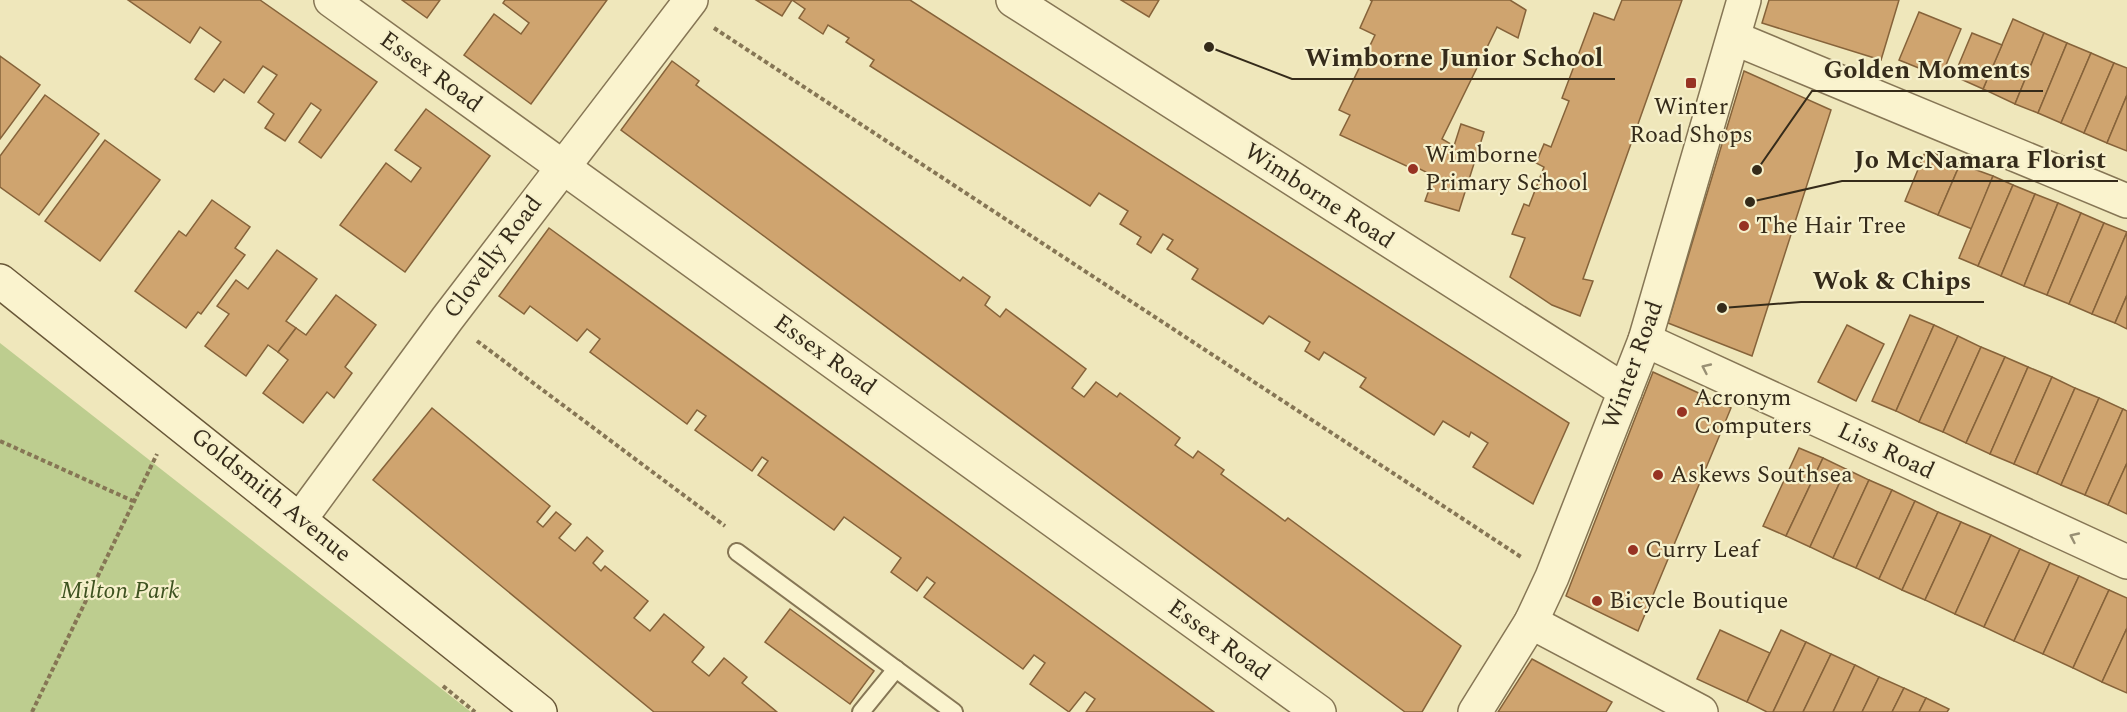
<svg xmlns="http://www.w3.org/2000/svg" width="2127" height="712" viewBox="0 0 2127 712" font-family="Spectral,serif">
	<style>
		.green { fill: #bdcd8f }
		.building { fill: #cfa46f; stroke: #86633a; stroke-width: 1.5 }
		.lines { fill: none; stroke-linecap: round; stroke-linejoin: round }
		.lane-casing { stroke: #867655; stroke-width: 20 }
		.street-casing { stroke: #867655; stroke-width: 36 }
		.secondary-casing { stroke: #685738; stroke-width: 36 }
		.path { stroke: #867655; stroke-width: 4; stroke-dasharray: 4.5 3; stroke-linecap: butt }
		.lane { stroke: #faf3ce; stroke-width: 16 }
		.street { stroke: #faf3ce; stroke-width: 33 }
		.secondary { stroke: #faf3ce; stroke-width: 33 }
		.oneway { stroke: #988f74 }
		.poi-dot { fill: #973323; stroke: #f6f0cb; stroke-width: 2 }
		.labels { text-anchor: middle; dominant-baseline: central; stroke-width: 4.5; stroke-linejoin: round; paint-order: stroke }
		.street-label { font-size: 24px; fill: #352b1a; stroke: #f6f0cb }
		.poi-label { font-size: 24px; fill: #352b1a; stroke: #f6f0cb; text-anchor: start }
		.park-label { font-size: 24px; font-style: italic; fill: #3e5220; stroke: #f6f0cb }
		.leader { fill: none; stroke: #352b1a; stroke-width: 2 }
		.callout-dot { fill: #352b1a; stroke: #f6f0cb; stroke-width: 2 }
		.callout-label { font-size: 26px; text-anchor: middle; font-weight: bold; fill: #352b1a; stroke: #f6f0cb; stroke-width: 4.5; stroke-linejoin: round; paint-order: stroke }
	</style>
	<rect width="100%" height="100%" fill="#efe7bb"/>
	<path class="green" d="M0,343L471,712H0Z"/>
	<g class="building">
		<path d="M128,0H260L377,82L321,158L299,142L321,110L311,103L285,141L265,128L274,114L258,102L277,75L263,66L244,93L224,79L214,92L195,79L221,42L200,27L190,43Z"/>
		<path d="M402,0H440L427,18Z"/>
		<path d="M505,0H607L531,104L464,55L494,14L521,34L529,23L503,3Z"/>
		<path d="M756,0H910L1569,423L1533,504L1473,467L1488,443L1471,432L1469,437L1443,421L1434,435L1360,387L1366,378L1324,352L1319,360L1305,351L1310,342L1269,316L1263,324L1192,279L1198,269L1167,249L1173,240L1163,234L1151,253L1137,244L1141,237L1120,224L1128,211L1099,193L1090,206L870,66L874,60L846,42L849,38L828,25L823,34L799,18L805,9L792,0L782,16Z"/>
		<path d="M1121,0H1159L1149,17Z"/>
		<path d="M1370,0H1510L1526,10L1518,38L1497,27L1442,139L1454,146L1461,124L1484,132L1459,211L1425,201L1434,176L1416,167L1415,170L1340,135L1350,115L1339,110L1375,35L1360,28L1372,1Z"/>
		<path d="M1622,0H1682L1583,279L1593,281L1580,316L1552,305L1510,277L1525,238L1512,234L1524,204L1529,206L1544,167L1536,163L1544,144L1551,147L1569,101L1562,98L1594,13L1614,20Z"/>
		<path d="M1769,0H1899L1881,60L1762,23Z"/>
		<path d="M1919,12L1961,29L1941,77L1899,60Z"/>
		<path d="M2013,19L2044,33L2015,104L1983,89Z"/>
		<path d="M1972,33L2002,45L1983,89L1954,76Z"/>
		<path d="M2044,33L2067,43L2038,113L2015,104Z"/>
		<path d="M2067,43L2091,53L2061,123L2038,113Z"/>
		<path d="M2091,53L2114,63L2084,133L2061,123Z"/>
		<path d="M0,56L40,85L0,139Z"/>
		<path d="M672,61L699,81L696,85L960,281L963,277L990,297L985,305L1000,317L1006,309L1086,369L1072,388L1084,397L1096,382L1117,397L1120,393L1180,438L1175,445L1193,458L1198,451L1224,470L1221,474L1285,521L1288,518L1461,646L1422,712H1405L621,130Z"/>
		<path d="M2114,63L2127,68V95L2107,143L2084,133Z"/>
		<path d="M1744,71L1831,110L1752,356L1668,323Z"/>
		<path d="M45,95L99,134L39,215L0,187V156Z"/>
		<path d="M2127,95V151L2107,143Z"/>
		<path d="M426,109L490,156L405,272L340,225L386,163L411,182L421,168L395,150Z"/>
		<path d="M105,140L160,180L100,261L45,221Z"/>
		<path d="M1926,150L1960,164L1938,215L1905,201Z"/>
		<path d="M1960,164L1993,176L1972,229L1938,215Z"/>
		<path d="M1993,176L2013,185L1978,266L1959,258Z"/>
		<path d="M2013,185L2035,194L2001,276L1978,266Z"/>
		<path d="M2035,194L2058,203L2024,286L2001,276Z"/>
		<path d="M212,200L250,227L235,248L245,255L201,314L198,312L186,328L135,291L179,231L186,236Z"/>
		<path d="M2058,203L2081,213L2047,295L2024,286Z"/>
		<path d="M2081,213L2104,223L2069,304L2047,295Z"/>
		<path d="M2104,223L2127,232L2092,314L2069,304Z"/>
		<path d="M549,228L1214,712H1086L1095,699L1085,692L1069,712L1030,684L1045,663L1034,655L1023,669L924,597L935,583L927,577L917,591L891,572L901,558L844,517L834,530L758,475L768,461L762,457L752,471L695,430L706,416L697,410L687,424L590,352L600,339L587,329L577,341L530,306L524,314L499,296Z"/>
		<path d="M2127,232V295L2115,323L2092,314Z"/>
		<path d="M277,250L317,279L286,321L296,328L278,352L268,345L246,376L205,346L229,314L217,306L236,280L248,289Z"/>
		<path d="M336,295L376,325L345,367L352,373L334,398L327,392L303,423L263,393L288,360L278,352L296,328L306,335Z"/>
		<path d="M2127,295V329L2115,323Z"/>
		<path d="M1910,315L1934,325L1896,411L1872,401Z"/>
		<path d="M1847,325L1884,344L1856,401L1818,382Z"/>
		<path d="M1934,325L1958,336L1919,422L1896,411Z"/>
		<path d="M1958,336L1981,347L1943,432L1919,422Z"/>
		<path d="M1981,347L2005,357L1966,443L1943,432Z"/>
		<path d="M2005,357L2028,367L1990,454L1966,443Z"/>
		<path d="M2028,367L2052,377L2014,464L1990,454Z"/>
		<path d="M1653,372L1731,408L1638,631L1566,596Z"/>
		<path d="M2052,377L2075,388L2037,474L2014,464Z"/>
		<path d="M2075,388L2099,398L2061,485L2037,474Z"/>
		<path d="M2099,398L2123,409L2085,495L2061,485Z"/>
		<path d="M432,408L550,506L537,522L543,527L556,512L571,524L559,538L575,551L587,537L603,551L593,563L601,571L605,566L648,601L634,618L650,631L664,614L704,647L692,662L709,676L724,658L747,677L742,683L777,712H654L373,480Z"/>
		<path d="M2123,409L2127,411V463L2108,505L2085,495Z"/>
		<path d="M1799,448L1823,458L1786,536L1763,526Z"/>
		<path d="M1823,458L1846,469L1810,547L1786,536Z"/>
		<path d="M2127,463V514L2108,505Z"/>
		<path d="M1846,469L1869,480L1833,558L1810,547Z"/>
		<path d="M1869,480L1892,490L1856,568L1833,558Z"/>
		<path d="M1892,490L1915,501L1879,579L1856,568Z"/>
		<path d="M1915,501L1938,512L1902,590L1879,579Z"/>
		<path d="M1938,512L1961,522L1925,600L1902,590Z"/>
		<path d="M1961,522L1991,535L1955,614L1925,600Z"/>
		<path d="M1991,535L2020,549L1984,627L1955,614Z"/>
		<path d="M2020,549L2050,563L2014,641L1984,627Z"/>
		<path d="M2050,563L2079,576L2043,654L2014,641Z"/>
		<path d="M2079,576L2109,590L2073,668L2043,654Z"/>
		<path d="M2109,590L2127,598V628L2102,682L2073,668Z"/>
		<path d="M790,609L874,671L850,704L765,642Z"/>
		<path d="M2127,628V693L2102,682Z"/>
		<path d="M1720,630L1770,653L1747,702L1697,679Z"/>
		<path d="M1781,630L1806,642L1773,712H1767L1747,702Z"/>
		<path d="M1806,642L1831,654L1803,712H1773Z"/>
		<path d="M1831,654L1855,665L1833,712H1803Z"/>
		<path d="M1532,659L1612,702L1606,712H1498Z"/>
		<path d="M1855,665L1879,677L1862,712H1833Z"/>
		<path d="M1879,677L1904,688L1892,712H1862Z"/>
		<path d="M1904,688L1926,698L1919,712H1892Z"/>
		<path d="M1926,698L1949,709L1947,712H1919Z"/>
	</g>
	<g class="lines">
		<g class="lane-casing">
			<g id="lane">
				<path d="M737,552L954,712"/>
				<path d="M861,712L896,669"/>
			</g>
		</g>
		<g class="street-casing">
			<g id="street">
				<path d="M331,0L1319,712"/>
				<path d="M1013,0L1625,391"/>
				<path d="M1734,38L2127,201"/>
				<path d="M1645,340L2127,562"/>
				<path d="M301,518L447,319L691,0"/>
				<path d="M1531,622L1701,712"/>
				<path d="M1475,712L1531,622L1552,577L1645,340L1744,0"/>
			</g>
		</g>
		<g class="secondary-casing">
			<path id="secondary" d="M0,281L540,712"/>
		</g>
		<g class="path">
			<path d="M714,28L1521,557"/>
			<path d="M477,341L725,526"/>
			<path d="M0,441L133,501"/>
			<path d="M443,686L475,712"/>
			<path d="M32,712L157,454"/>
		</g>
		<use href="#lane" class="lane"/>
		<use href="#street" class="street"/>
		<use href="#secondary" class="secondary"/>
	</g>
	<defs><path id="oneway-chevron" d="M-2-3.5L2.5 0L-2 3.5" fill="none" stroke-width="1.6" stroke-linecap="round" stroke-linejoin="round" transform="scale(1.5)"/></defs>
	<g class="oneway">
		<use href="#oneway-chevron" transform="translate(1706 368) rotate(-155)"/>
		<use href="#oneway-chevron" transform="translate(2074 537) rotate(-155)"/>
	</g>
	<g class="poi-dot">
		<rect x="1685" y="77" width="12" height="12" rx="3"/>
		<circle cx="1413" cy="169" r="6"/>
		<circle cx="1744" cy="226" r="6"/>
		<circle cx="1682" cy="412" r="6"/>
		<circle cx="1658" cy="475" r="6"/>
		<circle cx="1633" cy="550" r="6"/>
		<circle cx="1597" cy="601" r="6"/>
	</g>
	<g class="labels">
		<g class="street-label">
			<text transform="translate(431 72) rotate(36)">Essex Road</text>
			<text transform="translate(1319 196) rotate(33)">Wimborne Road</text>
			<text transform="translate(493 257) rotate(-53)">Clovelly Road</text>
			<text transform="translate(825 355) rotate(36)">Essex Road</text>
			<text transform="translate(1633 365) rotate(-70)">Winter Road</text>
			<text transform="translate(1886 451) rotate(25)">Liss Road</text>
			<text transform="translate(271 495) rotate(39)">Goldsmith Avenue</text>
			<text transform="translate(1219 640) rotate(36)">Essex Road</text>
		</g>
		<g class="poi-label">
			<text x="1691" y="107" text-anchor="middle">Winter<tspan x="1691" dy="28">Road Shops</tspan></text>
			<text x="1425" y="155">Wimborne<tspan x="1425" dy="28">Primary School</tspan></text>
			<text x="1756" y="226">The Hair Tree</text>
			<text x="1694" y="398">Acronym<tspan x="1694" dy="28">Computers</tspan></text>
			<text x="1670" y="475">Askews Southsea</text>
			<text x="1645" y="550">Curry Leaf</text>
			<text x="1609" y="601">Bicycle Boutique</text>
		</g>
		<g class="park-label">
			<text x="120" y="591">Milton Park</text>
		</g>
	</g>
	<path class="leader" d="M1209 47L1292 79H1615M1757 170L1812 91H2043M1750 202L1842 181H2118M1722 308L1801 302H1984"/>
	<g class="callout-dot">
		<circle cx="1209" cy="47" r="6"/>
		<circle cx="1757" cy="170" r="6"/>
		<circle cx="1750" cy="202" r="6"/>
		<circle cx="1722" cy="308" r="6"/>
	</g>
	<g class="callout-label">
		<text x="1454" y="66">Wimborne Junior School</text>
		<text x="1927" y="78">Golden Moments</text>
		<text x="1980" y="168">Jo McNamara Florist</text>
		<text x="1892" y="289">Wok &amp; Chips</text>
	</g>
</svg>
